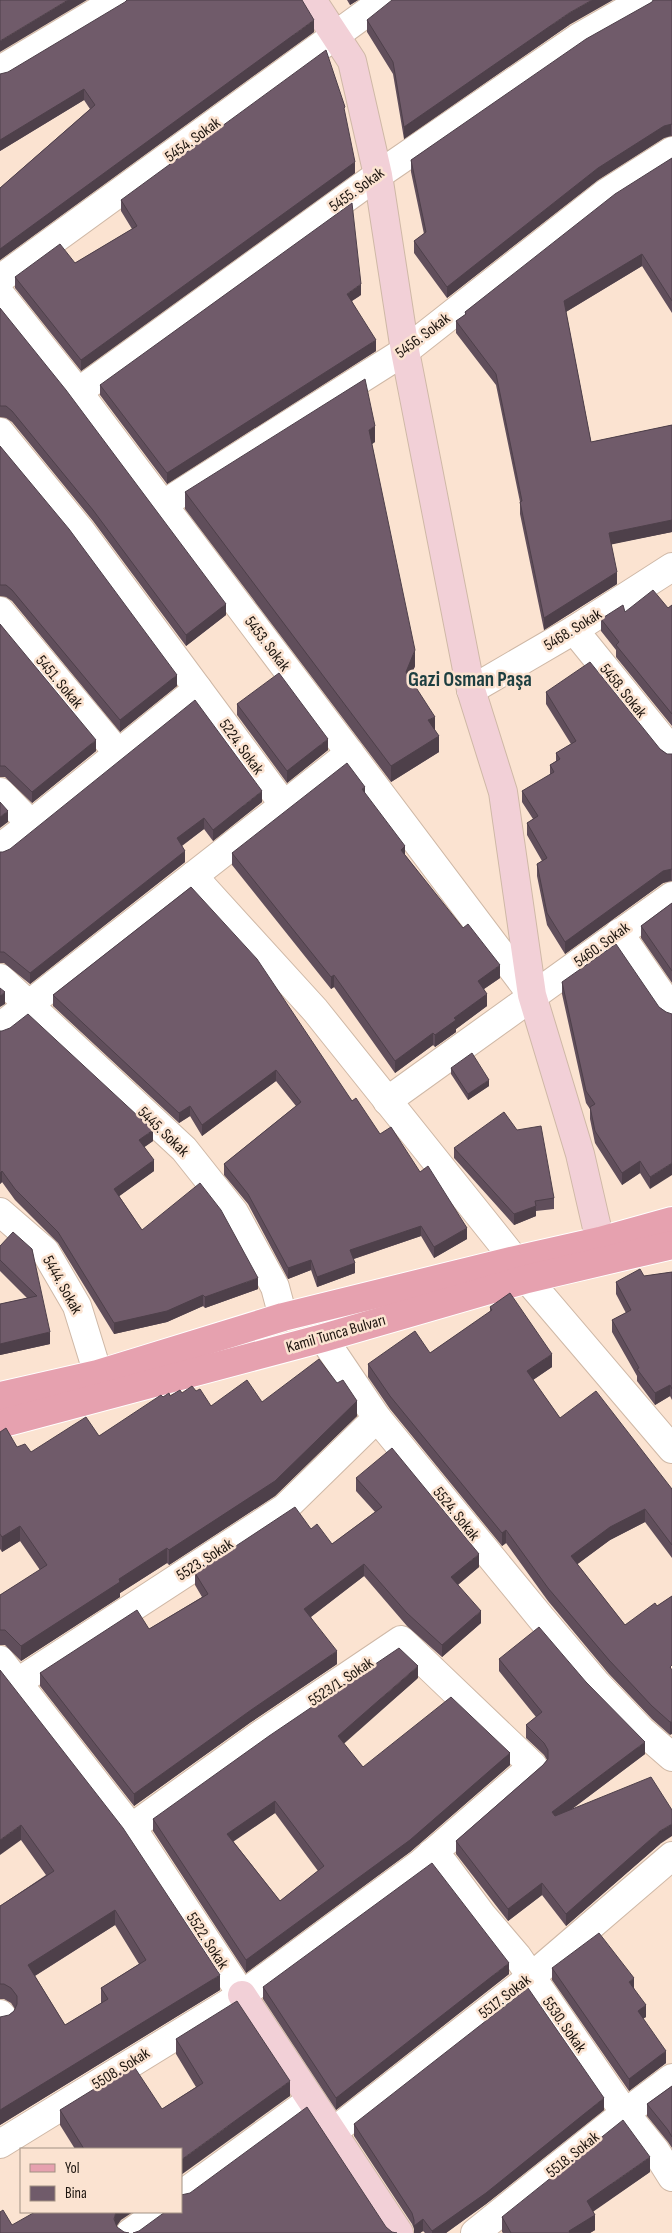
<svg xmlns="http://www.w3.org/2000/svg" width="672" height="2233" viewBox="0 0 672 2233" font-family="'Sofia Sans Condensed',sans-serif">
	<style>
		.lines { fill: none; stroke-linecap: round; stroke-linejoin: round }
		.street-casing { stroke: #cfb8a6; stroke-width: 30 }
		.secondary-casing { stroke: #cfb8a6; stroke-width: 30 }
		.primary-casing { stroke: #fff; stroke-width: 30 }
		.street { stroke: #fff; stroke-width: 28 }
		.secondary { stroke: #f2d0d7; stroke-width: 28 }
		.primary { stroke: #e6a1af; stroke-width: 28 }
		.wall { fill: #604e5b; fill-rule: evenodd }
		.shaded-wall { fill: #4e404a }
		.building { fill: #705b6a; stroke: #4e404a; fill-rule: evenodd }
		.labels { text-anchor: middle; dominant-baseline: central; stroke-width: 5; stroke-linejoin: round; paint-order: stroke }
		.street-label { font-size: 16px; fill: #1d150f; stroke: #fbe3d1 }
		.district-label { font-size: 21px; font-weight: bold; fill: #1d3f41; stroke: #fbe3d1 }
	</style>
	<rect width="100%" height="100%" fill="#fbe3d1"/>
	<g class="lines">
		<g class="street-casing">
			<g id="street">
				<path d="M0,70L117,0"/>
				<path d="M0,279L384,0"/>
				<path d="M0,294L78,392L532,995"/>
				<path d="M78,392L378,175L578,38L644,0"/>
				<path d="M0,432L81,531L284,805L0,1027"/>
				<path d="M162,505L405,351L606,193L672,151"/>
				<path d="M0,611L118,753"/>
				<path d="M574,630L672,751"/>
				<path d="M471,690L574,630L672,567"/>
				<path d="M0,792L31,824L0,848"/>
				<path d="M284,805L350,753"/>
				<path d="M31,824L198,689"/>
				<path d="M193,876L315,1010L515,1260"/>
				<path d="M619,933L672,1010"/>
				<path d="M0,978L184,1149L234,1212L275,1287L283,1317"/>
				<path d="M387,1101L672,896"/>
				<path d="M0,1212L45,1251L77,1306L98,1374"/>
				<path d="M527,1279L672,1449"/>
				<path d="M323,1338L377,1418L541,1618L597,1684L641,1730L672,1757"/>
				<path d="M0,1660L136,1834L242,1995"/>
				<path d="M18,1682L285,1508L377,1418"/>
				<path d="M431,1854L444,1864L482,1915L517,1956L625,2113L655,2150L672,2177"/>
				<path d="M0,2014L2,2016L0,2017"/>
				<path d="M333,2132L531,1977L672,1856"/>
				<path d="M0,2144L242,1995L420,1864L533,1766L401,1640L260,1735L131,1828"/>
				<path d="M181,2195L311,2100"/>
				<path d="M130,2233L159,2212"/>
				<path d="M475,2233L616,2120L672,2078"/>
			</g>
		</g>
		<g class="secondary-casing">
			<g id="secondary">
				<path d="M312,0L352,61L378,175L405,351L471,690L503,792L532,995L580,1154L600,1241"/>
				<path d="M242,1995L399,2233"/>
			</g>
		</g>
		<g class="primary-casing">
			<g id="primary">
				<path d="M0,1396L98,1374L283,1317L515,1260L600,1241L672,1221"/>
				<path d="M0,1424L323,1338L527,1279L672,1245"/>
			</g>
		</g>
		<use href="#street" class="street"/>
		<use href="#secondary" class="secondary"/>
		<use href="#primary" class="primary"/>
	</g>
	<g class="wall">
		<path d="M347,0H358L350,5Z"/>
		<path d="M672,0V136L664,138L598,180L447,298L414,253V241L424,234L411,172V160L652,2Z"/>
		<path d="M367,20L569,25L404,139L393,74L367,32Z"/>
		<path d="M314,32L0,260V188L90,109L84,100L0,151V74Z"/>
		<path d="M345,115L355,173L81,371L15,288V277L75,263L132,229L121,211V200Z"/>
		<path d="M672,158V313L642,266L566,312L591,442L672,425V532L611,544L617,584L544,630L520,514V502L496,385L456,333V321L465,315V312Z"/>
		<path d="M361,295L352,301L376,351L167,484L100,395V385Z"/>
		<path d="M0,308L226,615L186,646L93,521L12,422L6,418L0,417Z"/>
		<path d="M375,442L372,444L415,666L410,678L435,730L439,752L391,782L185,509V492Z"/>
		<path d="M0,446L177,686L120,732L12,601L6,597L0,596Z"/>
		<path d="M672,605V726L616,657V650L601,631V619L625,612L668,608Z"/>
		<path d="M0,624L96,751L32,803L5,777H0Z"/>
		<path d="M546,692L660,749L667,754H672V881L663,883L565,954L547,925L537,876V864L542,861L527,835V823L533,819L522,802V791L550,775V765L556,761V753L571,744L546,704Z"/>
		<path d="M237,704L328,750L287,783L237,715Z"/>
		<path d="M365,794L405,855L500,978L484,989L487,1006L456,1029V1032L435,1047L433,1045L395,1073L334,987L331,989L232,865V853Z"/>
		<path d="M262,802L213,841L204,829L182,846L185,862L30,984L4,963H0V852H3Z"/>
		<path d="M191,887L352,1101L380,1134L420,1172L467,1239L434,1258L421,1236L354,1259L355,1273L317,1287L311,1270L288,1279L248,1204L224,1175V1164L296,1106L276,1081L202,1136L190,1116L179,1123L53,1006V995Z"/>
		<path d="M672,903V983L641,938V926Z"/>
		<path d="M562,982L659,1007L666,1012L650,1189L640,1173L622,1185L595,1143L590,1119V1109L586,1103L562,994Z"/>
		<path d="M0,1031L153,1141L144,1147L154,1171L119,1196L142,1230L258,1289L205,1308L203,1306L167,1322L114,1334L58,1243L15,1200L2,1182L0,1184Z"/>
		<path d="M451,1068L489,1086L468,1100L451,1074Z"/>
		<path d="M454,1148L554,1198V1209L536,1211V1216L514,1225L454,1158Z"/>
		<path d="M0,1246L32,1249L50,1344L0,1355V1304L27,1298L0,1271Z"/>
		<path d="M672,1272V1400L670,1396L655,1405L637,1381V1376L612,1332V1320L626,1313L616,1294V1282L644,1276Z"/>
		<path d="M490,1307L552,1367L533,1380L560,1418L672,1489V1558L645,1522L610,1540L577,1564L625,1625L657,1606L672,1596L670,1735L652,1719L609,1674L548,1601L506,1543L502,1546L390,1409L368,1377V1364L430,1353L490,1312Z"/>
		<path d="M196,1391L211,1406L262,1402L357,1416L275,1496L169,1565L167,1563L120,1593V1597L21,1661L5,1645H0V1595L40,1570L20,1541L2,1552L0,1549V1432L17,1447L31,1452L99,1436L163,1397L170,1396L182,1393Z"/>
		<path d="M356,1478L479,1567L458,1585L481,1623L442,1657L407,1626L364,1576L311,1617L337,1664L251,1722L134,1806L40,1686V1673L149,1629L202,1597L195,1585V1573L311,1529L332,1544L375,1512L356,1491Z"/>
		<path d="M499,1659L645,1754L572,1809L660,1844L566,1926L542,1895L508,1921L456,1854V1841L543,1765L547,1760L544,1755L526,1738V1725L536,1717L499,1671Z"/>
		<path d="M0,1670L220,1990L0,2125L9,2015L14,2011L15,2009L11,2003L4,1999H0V1906L46,1875L21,1840ZM115,1925L139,1964L101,1988V2003L65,2025L35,1976Z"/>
		<path d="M418,1678L343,1743L363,1767L510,1765L410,1852L246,1973L153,1831V1819ZM275,1813L318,1871L280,1901L233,1841Z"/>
		<path d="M552,1968L634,1988L646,2017L643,2018L666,2063L629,2091L552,1980Z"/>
		<path d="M509,1974L336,2110L263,1999V1987Z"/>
		<path d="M176,2039L290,2096L181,2149H75L60,2125V2110L162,2109L196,2087L176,2054Z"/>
		<path d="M672,2086V2148L668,2142L647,2116V2104Z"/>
		<path d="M604,2110L486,2204L446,2233H425L423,2231L420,2233H414V2229L412,2224L354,2136V2124Z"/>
		<path d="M650,2172L593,2211L595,2230L590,2233H503L502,2232V2217Z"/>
	</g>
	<g class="shaded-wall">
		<path d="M68,0H87L0,52V41Z"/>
		<path d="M350,0H358L350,5Z"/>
		<path d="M592,0H613L569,25L404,139V127L569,13Z"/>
		<path d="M314,20V32L0,260V249Z"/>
		<path d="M84,89V100L0,151V140Z"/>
		<path d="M671,124V135L664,138L598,180L447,298V287L598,168L664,126Z"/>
		<path d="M355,162V173L81,371V360Z"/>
		<path d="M642,254V266L564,313V301Z"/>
		<path d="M361,284V295L347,304V294Z"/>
		<path d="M376,340V351L167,484V473Z"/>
		<path d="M375,426V442L369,446V430Z"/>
		<path d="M672,520V532L609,545V533Z"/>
		<path d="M617,572V584L544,630V618Z"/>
		<path d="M226,604V615L186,646V635Z"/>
		<path d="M415,650V666L406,688V672Z"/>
		<path d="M177,675V686L120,732V720Z"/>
		<path d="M435,717V733L428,720Z"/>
		<path d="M439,736V752L391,782V766Z"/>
		<path d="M328,739V750L287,783V771Z"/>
		<path d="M96,740V751L32,803V792Z"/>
		<path d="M365,787V799L362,789Z"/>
		<path d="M262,791V802L213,841V830Z"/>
		<path d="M8,811V822L0,828V817Z"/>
		<path d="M204,818V829L177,849V838Z"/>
		<path d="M405,846V859L401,850Z"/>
		<path d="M185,851V862L30,984V973Z"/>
		<path d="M671,869V880L663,883L565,954V942L663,871Z"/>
		<path d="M500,965V978L478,993V981Z"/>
		<path d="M334,975V987L331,989V977Z"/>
		<path d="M5,992V1004L0,1007V996Z"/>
		<path d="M487,994V1006L456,1029V1032L435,1047V1035L454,1018Z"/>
		<path d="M433,1033V1045L395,1073V1061Z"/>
		<path d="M276,1070V1081L202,1136V1125Z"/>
		<path d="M489,1080V1086L468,1100V1094Z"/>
		<path d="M190,1106V1116L179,1123V1113Z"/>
		<path d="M153,1130V1141L139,1151V1140Z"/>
		<path d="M154,1160V1171L114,1200V1189Z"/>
		<path d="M640,1161V1173L622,1185V1173Z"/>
		<path d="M672,1163V1175L650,1189V1177Z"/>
		<path d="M2,1171V1182L0,1184V1173Z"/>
		<path d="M536,1206V1216L514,1225V1214Z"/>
		<path d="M421,1226V1236L350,1260V1250Z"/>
		<path d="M467,1228V1239L434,1258V1247Z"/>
		<path d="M311,1260V1270L288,1279V1268Z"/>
		<path d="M355,1263V1273L317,1287V1277Z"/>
		<path d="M258,1278V1289L205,1308V1297Z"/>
		<path d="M203,1295V1306L167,1322L114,1334V1323Z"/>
		<path d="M50,1332V1344L0,1355V1344Z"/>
		<path d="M552,1354V1367L527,1384V1371Z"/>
		<path d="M670,1385V1396L655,1405V1393Z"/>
		<path d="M357,1401V1416L275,1496L169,1565V1550Z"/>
		<path d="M645,1509V1522L610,1540L571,1569V1556L610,1527Z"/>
		<path d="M20,1526V1541L2,1552V1537Z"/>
		<path d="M506,1530V1543L502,1546V1533Z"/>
		<path d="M167,1548V1563L120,1593V1597L21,1661V1646L119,1579Z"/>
		<path d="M479,1554V1567L451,1590V1577Z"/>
		<path d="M364,1564V1576L304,1622V1609Z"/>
		<path d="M481,1611V1623L442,1657V1645Z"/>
		<path d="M337,1651V1664L251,1722L134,1806V1794L251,1710Z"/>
		<path d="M418,1666V1678L338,1749V1736Z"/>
		<path d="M672,1721V1734L670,1735V1722Z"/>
		<path d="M645,1742V1754L552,1824V1812Z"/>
		<path d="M510,1753V1765L410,1852L246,1973V1960Z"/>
		<path d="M275,1801V1813L227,1846V1834Z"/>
		<path d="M672,1824V1836L660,1844L566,1926V1914L660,1831Z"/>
		<path d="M21,1825V1840L0,1855V1840Z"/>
		<path d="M542,1883V1895L508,1921V1909Z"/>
		<path d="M115,1910V1925L28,1980V1965Z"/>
		<path d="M509,1963V1974L336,2110V2098Z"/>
		<path d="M220,1975V1990L0,2125V2110Z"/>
		<path d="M634,1978V1990L629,1982Z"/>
		<path d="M646,2005V2017L638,2022V2011Z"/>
		<path d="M666,2051V2063L629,2091V2079Z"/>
		<path d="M290,2081V2096L181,2175V2160Z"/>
		<path d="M604,2098V2110L486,2204L446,2233H432V2231Z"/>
		<path d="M650,2157V2172L587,2216V2201Z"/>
		<path d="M116,2212H133L121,2220L116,2227L114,2219Z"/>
		<path d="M595,2215V2230L590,2233H569V2231Z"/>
		<path d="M423,2219V2231L420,2233H414V2226Z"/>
	</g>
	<g class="building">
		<path d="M0,0H68L0,41Z"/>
		<path d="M127,0H302L314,20L0,249V188L95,105L84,89L0,140V74L8,72L125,2Z"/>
		<path d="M392,0H592L569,13L404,127L393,62L367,20Z"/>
		<path d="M653,0H672V124L664,126L598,168L447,287L414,241L426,232L411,160L586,39L652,2Z"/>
		<path d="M326,50L345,107L344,108L355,162L81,360L15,277L60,244L75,263L137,226L121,200Z"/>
		<path d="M672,158V301L642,254L564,301L591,442L672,425V520L609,533L617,572L544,618L520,502L522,501L496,374L456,321L466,314L465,312L615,194Z"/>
		<path d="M352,203L361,284L347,294L376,340L167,473L100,385Z"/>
		<path d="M0,308L66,390L226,604L186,635L93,510L12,411L6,406H0Z"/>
		<path d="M365,379L375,426L369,430L415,650L406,672L435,717L428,720L439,736L391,766L185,492Z"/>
		<path d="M0,446L69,529L177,675L120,720L12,590L6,585H0Z"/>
		<path d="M653,590L668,608L672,605V714L616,645L619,642L601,619L623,605L625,612Z"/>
		<path d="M0,624L96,740L32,792L5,766H0Z"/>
		<path d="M590,662L660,749L667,754H672V869L663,871L565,942L547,913L537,864L547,858L527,823L538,816L522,791L554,772L550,765L560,759L556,753L576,741L546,692Z"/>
		<path d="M279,673L328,739L287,771L237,704Z"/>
		<path d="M195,700L262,791L213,830L204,818L177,838L185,851L30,973L4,952H0V852H3L10,849Z"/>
		<path d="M347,763L365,787L362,789L405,846L401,850L463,928L468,924L500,965L478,981L487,994L454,1018L456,1020L435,1035L433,1033L395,1061L334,975L331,977L232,853Z"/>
		<path d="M0,802L8,811L0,817Z"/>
		<path d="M191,887L257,959L352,1101L356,1098L380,1134L391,1127L420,1172L428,1166L467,1228L434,1247L421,1226L350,1250L355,1263L317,1277L311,1260L288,1268L248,1194L224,1164L301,1102L276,1070L202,1125L190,1106L179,1113L53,995Z"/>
		<path d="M672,903V971L641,926Z"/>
		<path d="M616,944L659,1007L666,1012L672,1014V1163L650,1177L640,1161L622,1173L595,1131L590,1107L595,1104L586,1091L562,982Z"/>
		<path d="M0,988L5,992L0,996Z"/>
		<path d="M28,1014L153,1130L139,1140L154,1160L114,1189L142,1230L200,1183L221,1210L258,1278L205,1297L203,1295L167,1311L114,1323L58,1232L15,1189L2,1171L0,1173V1031H2L10,1028Z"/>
		<path d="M472,1053L489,1080L468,1094L451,1068Z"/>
		<path d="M504,1112L517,1130L541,1126L554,1198L535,1201L536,1206L514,1214L454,1148Z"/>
		<path d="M13,1232L32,1249L50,1332L0,1344V1304L37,1296L0,1260V1246Z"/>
		<path d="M640,1269L644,1276L672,1272V1389L670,1385L655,1393L637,1369L639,1368L612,1320L631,1310L616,1282Z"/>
		<path d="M510,1293L552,1354L527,1371L560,1418L596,1391L672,1489V1545L645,1509L610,1527L571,1556L625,1625L655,1603L657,1606L672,1596V1665L670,1667L672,1670V1721L670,1722L652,1706L609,1660L548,1588L506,1530L502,1533L390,1396L368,1364L415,1331L430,1353L492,1310L490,1307Z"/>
		<path d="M319,1359L337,1383L343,1380L357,1401L275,1481L169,1550L167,1548L119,1579L120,1582L21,1646L5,1630H0V1595L47,1565L20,1526L2,1537L0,1534V1432L6,1428L17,1447L25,1444L31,1452L86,1417L99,1436L161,1395L163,1397L169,1393L170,1396L180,1390L182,1393L192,1386L196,1391L200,1389L211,1406L247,1380L262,1402Z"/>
		<path d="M392,1448L479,1554L451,1577L481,1611L442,1645L407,1613L364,1564L304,1609L337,1651L251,1710L134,1794L40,1673L137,1610L149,1629L208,1594L195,1573L295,1507L311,1529L317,1524L332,1544L382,1507L356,1478Z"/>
		<path d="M539,1627L586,1682L645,1742L552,1812L555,1816L651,1777L672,1810V1824L660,1831L566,1914L542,1883L508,1909L456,1841L543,1765L548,1759V1750L544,1743L526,1725L542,1712L499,1659Z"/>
		<path d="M399,1648L418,1666L338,1736L363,1767L451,1697L510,1753L410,1840L246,1960L153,1819L269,1736ZM275,1801L324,1866L280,1901L227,1834Z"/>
		<path d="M0,1670L123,1828L220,1975L0,2110V2017L9,2015L14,2011L17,2004V1996L11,1988L4,1984H0V1906L54,1871L21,1825L0,1840ZM115,1910L146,1960L101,1988L108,1999L65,2025L28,1965Z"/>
		<path d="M432,1863L509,1963L336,2098L263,1987Z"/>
		<path d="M599,1933L634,1978L629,1982L646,2005L638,2011L666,2051L629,2079L552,1968Z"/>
		<path d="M528,1988L604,2098L486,2193L432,2231L423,2219L414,2226V2220L412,2213L354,2124Z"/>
		<path d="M237,2001L290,2081L181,2160V2149H84L60,2110L133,2065L162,2109L203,2083L176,2039Z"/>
		<path d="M672,2086V2137L668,2130L647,2104Z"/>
		<path d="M307,2107L386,2227L392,2232L397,2233H133L139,2231L165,2212H181V2195L190,2193Z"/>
		<path d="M623,2120L650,2157L587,2201L595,2215L569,2231L570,2233H511L502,2217Z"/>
		<path d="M3,2210L12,2225L35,2212H116L114,2219L117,2227L124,2232L129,2233H0V2212Z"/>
	</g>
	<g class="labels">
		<g class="street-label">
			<text transform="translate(193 140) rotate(-36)">5454. Sokak</text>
			<text transform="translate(357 190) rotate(-36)">5455. Sokak</text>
			<text transform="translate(423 336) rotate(-37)">5456. Sokak</text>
			<text transform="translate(573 630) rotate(-32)">5468. Sokak</text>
			<text transform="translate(267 644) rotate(53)">5453. Sokak</text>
			<text transform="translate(59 682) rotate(50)">5451. Sokak</text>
			<text transform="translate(623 691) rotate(51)">5458. Sokak</text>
			<text transform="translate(241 747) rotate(54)">5224. Sokak</text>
			<text transform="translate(602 945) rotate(-36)">5460. Sokak</text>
			<text transform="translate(163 1132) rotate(44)">5445. Sokak</text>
			<text transform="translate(62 1285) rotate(61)">5444. Sokak</text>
			<text transform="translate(336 1334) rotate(-16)">Kamil Tunca Bulvarı</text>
			<text transform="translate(456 1514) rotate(51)">5524. Sokak</text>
			<text transform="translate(205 1560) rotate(-33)">5523. Sokak</text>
			<text transform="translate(341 1682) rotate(-34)">5523/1. Sokak</text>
			<text transform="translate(207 1941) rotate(57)">5522. Sokak</text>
			<text transform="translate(505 1997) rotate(-38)">5517. Sokak</text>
			<text transform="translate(564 2025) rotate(55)">5530. Sokak</text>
			<text transform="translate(121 2069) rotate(-32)">5508. Sokak</text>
			<text transform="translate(573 2155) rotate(-39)">5518. Sokak</text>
		</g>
		<g class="district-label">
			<text x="470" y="679">Gazi Osman Paşa</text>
		</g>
	</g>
	<rect x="20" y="2148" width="162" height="65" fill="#fbe3d1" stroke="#a29183"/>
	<rect x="30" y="2164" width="25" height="8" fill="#e6a1af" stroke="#a29183"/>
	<text x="65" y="2173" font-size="15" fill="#1d150f">Yol</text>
	<rect x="30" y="2186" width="25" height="15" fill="#705b6a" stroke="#a29183"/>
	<text x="65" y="2198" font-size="15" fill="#1d150f">Bina</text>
</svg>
